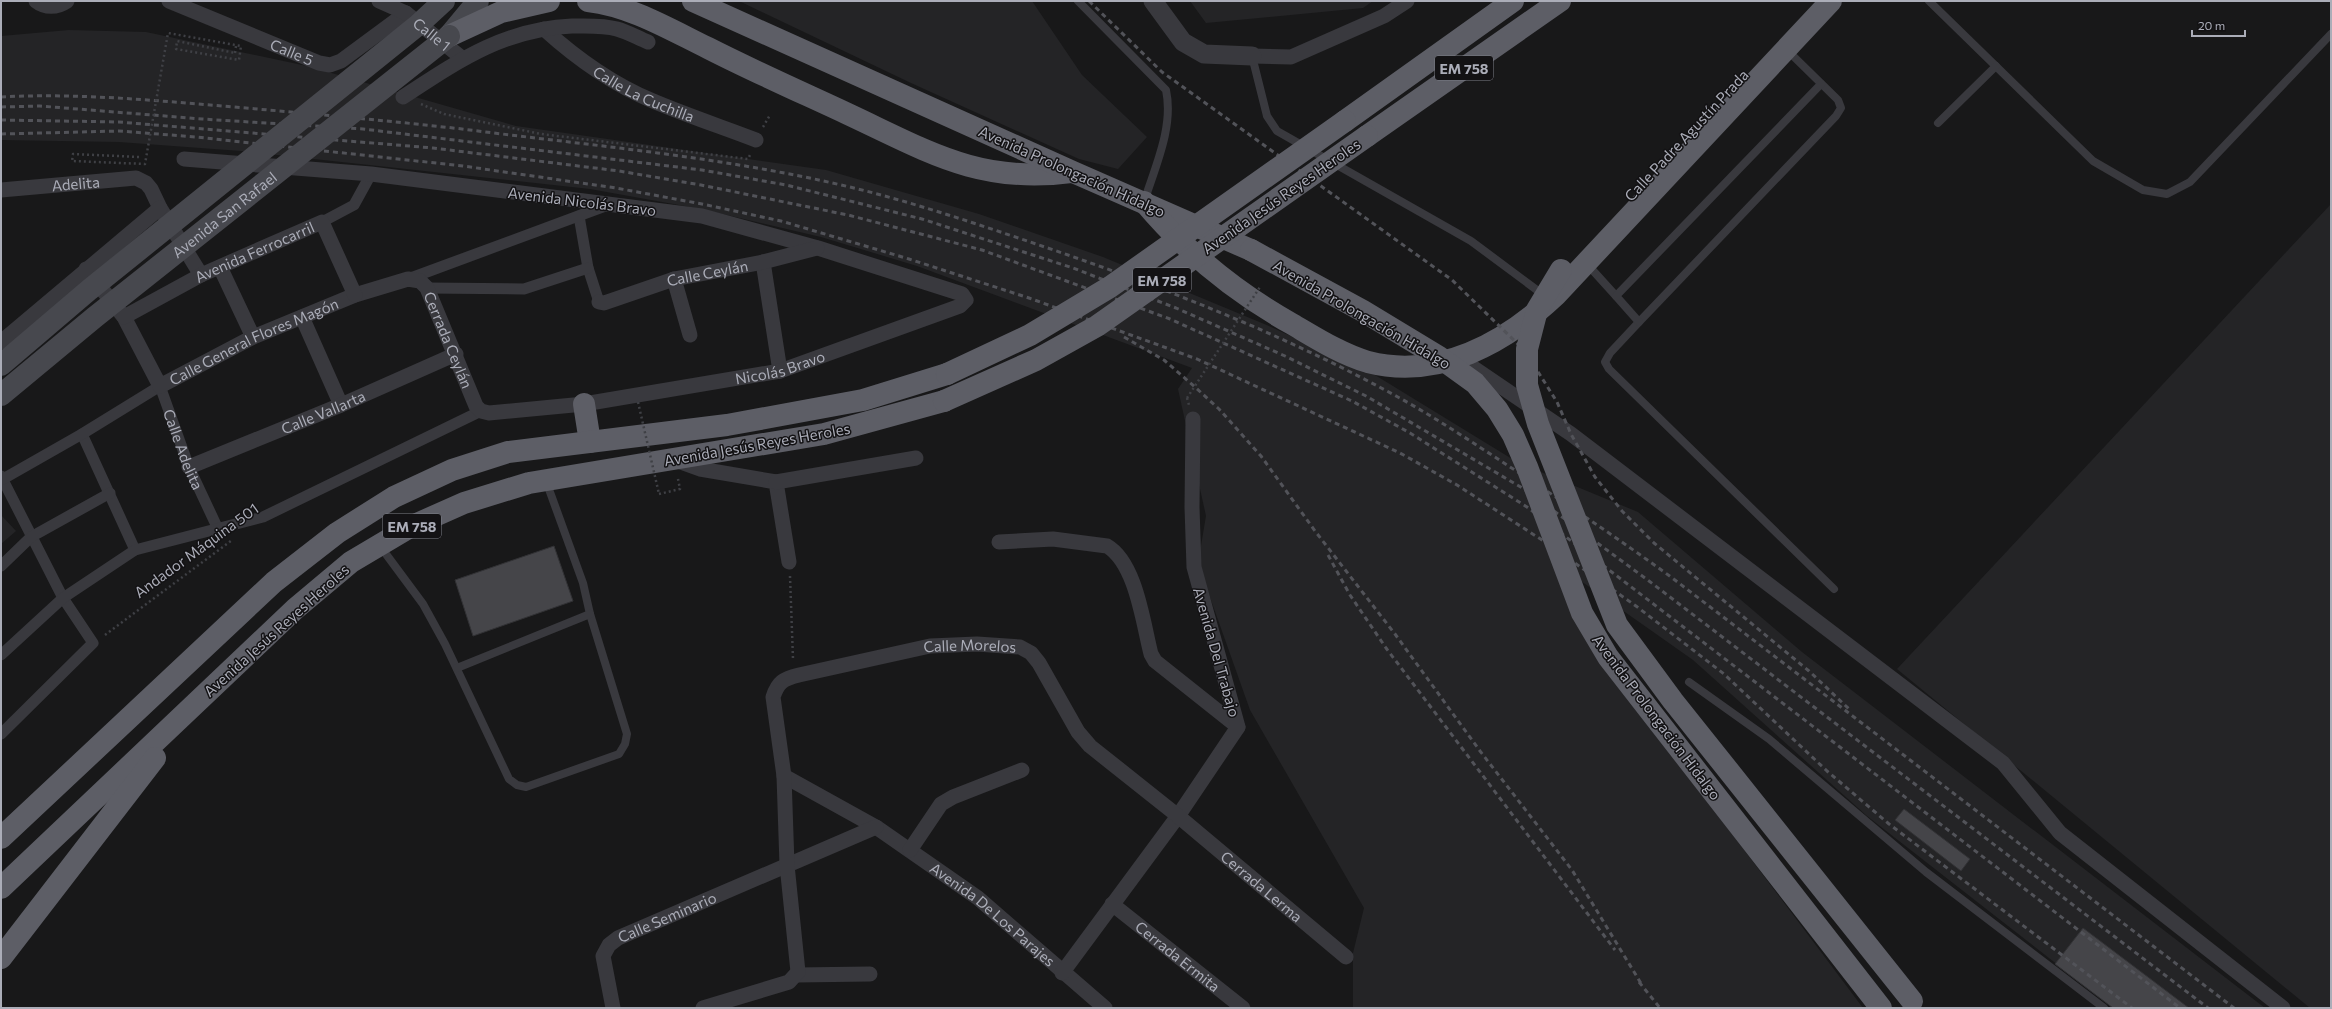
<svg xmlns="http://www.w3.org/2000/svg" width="2332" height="1009" viewBox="0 0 2332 1009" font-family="Commissioner,sans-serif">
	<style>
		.built { fill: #242426 }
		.building { fill: #454549; stroke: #323235 }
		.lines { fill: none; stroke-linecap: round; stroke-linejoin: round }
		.path { stroke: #3f4045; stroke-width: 2.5; stroke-dasharray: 2 3; stroke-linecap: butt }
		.service { stroke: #39393e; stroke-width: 8 }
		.pedestrian { stroke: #39393e; stroke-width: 11 }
		.minor { stroke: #39393e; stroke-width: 15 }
		.tertiary { stroke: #39393e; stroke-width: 19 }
		.secondary { stroke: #47484e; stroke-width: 22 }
		.trunk { stroke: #5d5e66; stroke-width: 22 }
		.rail { stroke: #525359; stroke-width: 3; stroke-dasharray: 5 4; stroke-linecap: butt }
		.path-bridge { stroke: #3f4045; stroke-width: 2.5; stroke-dasharray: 2 3; stroke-linecap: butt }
		.secondary-bridge { stroke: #47484e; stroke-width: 22 }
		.trunk-bridge { stroke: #5d5e66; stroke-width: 22 }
		.labels { text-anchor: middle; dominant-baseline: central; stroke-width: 3; stroke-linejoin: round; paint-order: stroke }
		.shield { fill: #131214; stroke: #7d7e87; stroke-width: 1 }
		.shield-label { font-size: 14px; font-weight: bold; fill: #abadb8 }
		.street-label { font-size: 15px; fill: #abadb8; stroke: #131214 }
	</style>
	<rect width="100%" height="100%" fill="#181819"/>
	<g class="built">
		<path d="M739,1H1032L1082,75L1147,137L1118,169L1079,159L911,83Z"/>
		<path d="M1190,1H1373L1363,8L1206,23Z"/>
		<path d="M69,30L146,32L307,66L516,126L826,170L979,214L1103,257L1269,326L1375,375L1517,462L1638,512L1802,652L2265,1008H2113L1867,816L1693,660L1561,567L1588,642L1863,1008H1353V953L1364,908L1250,710L1206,586L1199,558L1206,516L1178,389L1192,368L917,266L821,237L701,209L590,189L241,151L119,142L1,140V36Z"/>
		<path d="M2331,204V1008H2310L1897,669Z"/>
		<path d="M1,515L16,531L1,544Z"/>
	</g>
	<g class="building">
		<path d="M554,546L573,601L473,636L455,580Z"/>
		<path d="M1904,809L1970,859L1961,871L1895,820Z"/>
		<path d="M2083,928L2189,1008H2113L2055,964Z"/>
	</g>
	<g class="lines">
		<g class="path">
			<path d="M235,53L236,46"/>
			<path d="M421,104L444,114L541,134L748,159L750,155"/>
			<path d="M763,127L770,115"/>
			<path d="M1187,398L1189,405"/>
			<path d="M659,494L680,489L678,479"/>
			<path d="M790,576L793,659"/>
			<path d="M105,635L232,540"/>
		</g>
		<g class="service">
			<path d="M1078,1L1166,90C1174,127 1155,167 1144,202"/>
			<path d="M1929,1L2093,161L2143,190L2167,194L2190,182L2331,34"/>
			<path d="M1787,50L1838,100L1841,108L1836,116L1639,322L1610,353L1605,362L1609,369L1834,589"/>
			<path d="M1252,56L1267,116L1277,131L1471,241L1545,296"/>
			<path d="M1938,123L1996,66"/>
			<path d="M1587,264L1616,296"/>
			<path d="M1639,322L1616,296L1821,84"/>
			<path d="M380,546L423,604L445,644L509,779L517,785L526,787L619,754L625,744L627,734L590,614L583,583L546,481"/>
			<path d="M457,668L590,614"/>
			<path d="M1689,682L1769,739L1926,872L2104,1008"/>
		</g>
		<g class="pedestrian">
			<path d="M579,216L588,268L599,302"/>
			<path d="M322,222L354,205L371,174"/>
			<path d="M408,279L608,205"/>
			<path d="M427,288L524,289L588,268"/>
			<path d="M82,434L135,550"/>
			<path d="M1,476L63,598L93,643L1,734"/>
			<path id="s1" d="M3,479L82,434L160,386L189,467L218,529"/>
			<path d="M1,566L31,537L110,493"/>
			<path d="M1,655L63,598L135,550L263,517L481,411"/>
		</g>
		<g class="minor">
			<path d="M36,1C45,8 57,8 67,1"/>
			<path id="s2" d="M169,1L319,63L330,65L341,61L406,13"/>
			<path id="s3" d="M379,1L406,13L462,58"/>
			<path id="s4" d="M544,29C576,58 612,84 653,101C686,115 722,127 756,140"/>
			<path d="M1252,56L1291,57L1384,16L1407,1"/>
			<path d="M403,97C458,61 504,29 572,26C587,26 603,25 617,29C628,32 638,38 648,42"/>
			<path id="s5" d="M1,190L136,178L146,183L151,189L160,208L201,275"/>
			<path d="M763,262L780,371"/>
			<path d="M220,267L253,337"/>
			<path id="s6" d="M86,269L124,317L160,386L253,337L355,295L408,279L420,281L427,288L476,406L481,411L489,413L584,404L780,371L960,306L966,300L962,294L818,248L702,216L371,174L184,159"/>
			<path d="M674,279L690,335"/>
			<path id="s7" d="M599,302L604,303L674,279L763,262L817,248"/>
			<path id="s8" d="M124,317L201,275L322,222L355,295"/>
			<path d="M302,317L341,405"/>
			<path d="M1,342L160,208"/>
			<path d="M1459,358L1571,434L2003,763L2060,833L2283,1008"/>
			<path d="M675,460L700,469L776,482L789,562"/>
			<path id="s9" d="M189,467L341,405L456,354"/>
			<path d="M776,482L916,458"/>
			<path d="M999,542L1053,539L1107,546C1136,563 1143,623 1151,654L1155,661L1238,727"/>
			<path id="s10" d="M784,776L876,827L978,898L1105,1008"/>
			<path d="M910,850L941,804L953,797L1022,770"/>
			<path id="s11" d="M1112,904L1243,1008"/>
			<path d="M1062,973L1178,816L1238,727L1194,567L1192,507L1193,419"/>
			<path d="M796,975L870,974"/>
			<path id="s12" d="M613,1008L603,956L609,945L618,938L876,827"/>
			<path id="s13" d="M703,1008L789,982L798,972L787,865L784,776L773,697C778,682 783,679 799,675L930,646L977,644L1020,647L1031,653L1039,663L1078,732L1090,746L1178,816L1346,957"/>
		</g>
		<path class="tertiary" d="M1153,1L1183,42L1204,54L1252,56"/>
		<path class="secondary" d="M449,36L478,1"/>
		<g class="trunk">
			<path d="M588,1C631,6 669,29 708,48C755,72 803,93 850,115C929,152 980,184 1071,172"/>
			<path d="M693,1L1073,172L1251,250"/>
			<path d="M449,36L501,12L549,1"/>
			<path d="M1345,121L1513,1"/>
			<path d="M1367,136L1560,1"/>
			<path d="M1144,202C1186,252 1235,292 1292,324C1316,338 1341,354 1368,362C1439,380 1505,343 1556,295L1831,1"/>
			<path d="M584,404L590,442"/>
			<path d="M1,838L274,582L337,533L394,497L452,470L508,452L727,425L863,400L947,374"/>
			<path d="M1,888L295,609L351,562L410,527L464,503L529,483L824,434L944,401"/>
			<path d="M1,958L155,758"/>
		</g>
		<g class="rail">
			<path d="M1089,1L1162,72L1452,280L1525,351L1557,402L1571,434L1595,477L1622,511L1654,543L1809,671L1849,709"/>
			<path d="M1,97C75,93 149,100 223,106C303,113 382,120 462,129C594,146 728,157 858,189C918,204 977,224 1036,244C1160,286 1281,333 1396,396C1440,420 1482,449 1524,476C1574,509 1623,542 1671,577L2234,1008"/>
			<path d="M1,107L40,106L202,119L363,129L702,170L786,185L922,219L1073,268L1176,308L1285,356L1366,396L1524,489L1649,581L2208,1008"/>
			<path d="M1,120L119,122L433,148L619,171L701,185L848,215L982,250L1170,319L1352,401L1410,433L1527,507L2180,1008"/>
			<path d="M1,134L119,131L196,137L463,166L616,188L702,204L781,221L909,259L1029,298L1197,359L1400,453L1457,485L1542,540L1636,606L1724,674L1827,771L1889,824L2132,1008"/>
			<path d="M1124,337L1164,360L1195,387L1219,409L1261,456L1315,531L1395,634L1480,751L1572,870L1642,985"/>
			<path d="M1328,555L1350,595L1386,648L1615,950"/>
			<path d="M1639,982L1660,1008"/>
		</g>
		<g class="path-bridge">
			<path d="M139,157L73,154L72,161L145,164L168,33L241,46L239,60L176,49L177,41L235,53"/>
			<path d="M1187,398L1260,287"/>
			<path d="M638,402L659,494"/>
		</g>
		<g class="secondary-bridge">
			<path d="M1,365L89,290L418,25L444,1"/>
			<path id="s14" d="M1,395L95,317L449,36"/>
		</g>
		<g class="trunk-bridge">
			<path d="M1251,250L1363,311L1439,357L1475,383L1497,409L1513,435L1527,467L1582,613L1608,657L1881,1008"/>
			<path d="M1561,270L1537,310L1527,349V385L1538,424L1617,625L1673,701L1912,1001"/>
			<path d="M947,374L1030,335L1110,287L1345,121"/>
			<path d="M944,401L1036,360L1097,326L1367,136"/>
		</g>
	</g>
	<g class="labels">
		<g class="shield">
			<rect x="1435" y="56" width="58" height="24" rx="3"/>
			<rect x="1133" y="268" width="58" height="24" rx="3"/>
			<rect x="383" y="514" width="58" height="24" rx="3"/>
		</g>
		<g class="shield-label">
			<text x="1464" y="68">EM 758</text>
			<text x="1162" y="280">EM 758</text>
			<text x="412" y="526">EM 758</text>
		</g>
		<g class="street-label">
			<text stroke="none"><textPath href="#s3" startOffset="63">Calle 1</textPath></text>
			<text stroke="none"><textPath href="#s2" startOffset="133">Calle 5</textPath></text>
			<text stroke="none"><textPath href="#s4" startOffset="120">Calle La Cuchilla</textPath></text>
			<text transform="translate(1686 135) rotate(-47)">Calle Padre Agustín Prada</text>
			<text transform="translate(1072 171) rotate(24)">Avenida Prolongación Hidalgo</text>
			<text stroke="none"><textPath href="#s5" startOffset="75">Adelita</textPath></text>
			<text transform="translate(1281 196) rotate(-35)">Avenida Jesús Reyes Heroles</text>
			<text transform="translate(582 201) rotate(7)">Avenida Nicolás Bravo</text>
			<text stroke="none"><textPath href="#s14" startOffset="287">Avenida San Rafael</textPath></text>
			<text stroke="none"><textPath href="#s8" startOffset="146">Avenida Ferrocarril</textPath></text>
			<text stroke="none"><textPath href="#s7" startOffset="113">Calle Ceylán</textPath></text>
			<text transform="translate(1362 314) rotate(30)">Avenida Prolongación Hidalgo</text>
			<text stroke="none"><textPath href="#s6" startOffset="488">Cerrada Ceylán</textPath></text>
			<text stroke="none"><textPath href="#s6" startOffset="243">Calle General Flores Magón</textPath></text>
			<text stroke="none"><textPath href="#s6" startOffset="870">Nicolás Bravo</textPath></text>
			<text stroke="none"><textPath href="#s9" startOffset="145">Calle Vallarta</textPath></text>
			<text transform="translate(757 444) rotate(-10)">Avenida Jesús Reyes Heroles</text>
			<text stroke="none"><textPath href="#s1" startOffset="250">Calle Adelita</textPath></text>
			<text transform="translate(196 550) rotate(-36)">Andador Máquina 501</text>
			<text transform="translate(276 630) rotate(-42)">Avenida Jesús Reyes Heroles</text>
			<text stroke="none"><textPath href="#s13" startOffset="590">Calle Morelos</textPath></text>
			<text transform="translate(1217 652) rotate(74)">Avenida Del Trabajo</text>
			<text transform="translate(1657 717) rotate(53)">Avenida Prolongación Hidalgo</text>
			<text stroke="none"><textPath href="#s13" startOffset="985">Cerrada Lerma</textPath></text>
			<text stroke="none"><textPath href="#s10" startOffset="251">Avenida De Los Parajes</textPath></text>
			<text stroke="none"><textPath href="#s12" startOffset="130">Calle Seminario</textPath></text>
			<text stroke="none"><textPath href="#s11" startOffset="84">Cerrada Ermita</textPath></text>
		</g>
	</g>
	<rect width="2332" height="1009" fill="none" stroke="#abadb8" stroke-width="4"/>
	<path d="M2192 30v6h53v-6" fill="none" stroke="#abadb8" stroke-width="2"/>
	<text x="2198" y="30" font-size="12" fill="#abadb8" stroke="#131214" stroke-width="3" paint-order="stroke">20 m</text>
</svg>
